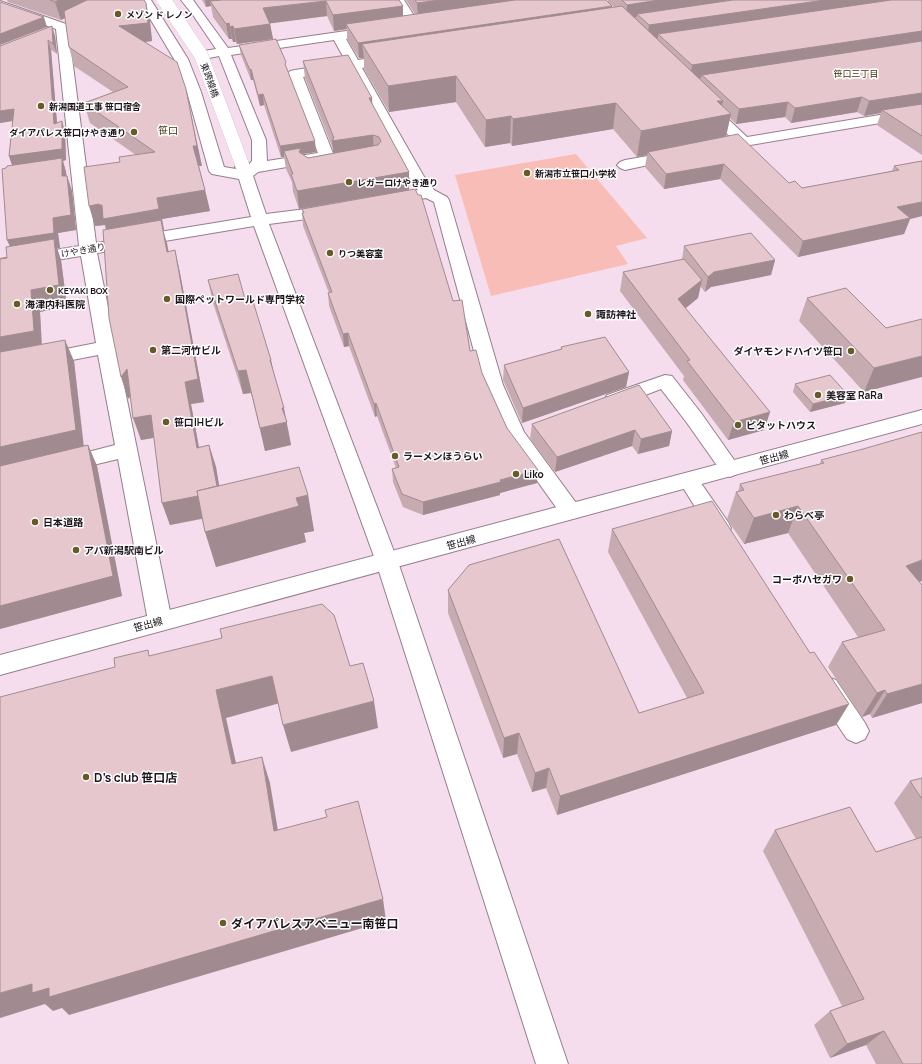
<svg xmlns="http://www.w3.org/2000/svg" width="922" height="1064" viewBox="0 0 922 1064" font-family="Manrope,'Noto Sans JP',sans-serif">
	<style>
		.green { fill: #f8bdb6 }
		.lines { fill: none; stroke-linecap: round; stroke-linejoin: round }
		.minor-casing { stroke: #957e8d; stroke-width: 2 }
		.major-casing { stroke: #957e8d; stroke-width: 2 }
		.minor { fill: #fff; fill-rule: evenodd }
		.major { fill: #fff; fill-rule: evenodd }
		.minor-bridge-casing { stroke: #957e8d; stroke-width: 14; stroke-linecap: butt }
		.minor-bridge { stroke: #fff; stroke-width: 14 }
		.wall { fill: #c6abb1 }
		.shaded-wall { fill: #a18b90 }
		.building { fill: #e6c7ce; stroke: #a18b90 }
		.poi-dot { fill: #665b28; stroke: #fff; stroke-width: 1.5 }
		.labels { text-anchor: middle; dominant-baseline: central; stroke-width: 3; stroke-linejoin: round; paint-order: stroke }
		.far-poi-label { font-size: 9px; font-weight: bold; fill: #1d151b; stroke: #fff; text-anchor: start }
		.far-neighbourhood-label { font-size: 9px; fill: #3c3409; stroke: #fff }
		.far-street-label { font-size: 9px; fill: #1d151b; stroke: #fff }
		.far-quarter-label { font-size: 10px; fill: #3c3409; stroke: #fff }
		.poi-label { font-size: 10px; font-weight: bold; fill: #1d151b; stroke: #fff; text-anchor: start }
		.street-label { font-size: 10px; fill: #1d151b; stroke: #fff }
		.near-poi-label { font-size: 12px; font-weight: bold; fill: #1d151b; stroke: #fff; text-anchor: start }
	</style>
	<rect width="100%" height="100%" fill="#f6dded"/>
	<path class="green" d="M576,154L647,238L616,246L628,264L491,296L455,175Z"/>
	<g class="lines">
		<g class="minor-casing">
			<g id="minor">
				<path d="M139,0H151L188,59L201,92L224,167L236,169L235,167L238,164L243,162L249,164L252,161V140L219,56L209,58L204,57L202,54L204,51L216,49L193,15L181,0H193L228,48L353,30L357,31L359,34L357,37L346,39L358,60L393,55L398,56L400,59L398,62L362,68L423,175L434,190L447,197L449,200L503,385L524,432L582,511L579,517L571,519L563,517L508,440L483,385L434,202L426,198L388,205L382,203L380,200L382,197L418,190L408,176L350,70L303,77L334,156L332,159L327,160L258,172L253,176L266,214L330,206L336,208L338,211L336,214L330,216L269,224L398,562L568,1064H536L376,562L254,226L135,246L129,245L127,241L129,237L135,236L251,217L239,179L212,174L209,171L187,92L174,59ZM334,40L346,62L295,70L290,71L288,74L318,153L267,161L266,140L231,55Z"/>
				<path d="M392,0H404L420,25L418,28H410Z"/>
				<path d="M0,1L66,24L68,27L96,243L103,242L109,243L111,247L109,251L97,253L172,621L168,628L160,631L152,628L148,621L118,459L64,472L57,470L54,465L57,460L115,445L98,355L0,374V362L96,343L81,256L0,269V259L79,246L56,29L0,9Z"/>
				<path d="M706,102L711,103L747,137L922,108V116L744,146L739,145L701,109L699,106L701,103Z"/>
				<path d="M676,151L681,152L683,155L681,158L625,170L620,168L617,165L620,162L625,160Z"/>
				<path d="M665,375L672,376L701,413L737,464L740,469L737,474L730,477L723,474L687,423L661,389L614,407L607,405L604,400L607,395Z"/>
				<path d="M689,473L696,476L728,522L731,528L728,534L720,536L712,534L682,486L678,481L682,476Z"/>
				<path d="M827,677L836,680L865,723L869,731L865,739L856,743L847,739L818,696L815,688L818,680Z"/>
			</g>
		</g>
		<g class="major-casing">
			<path id="major" d="M922,410V424L0,675V655Z"/>
		</g>
		<use href="#minor" class="minor"/>
		<use href="#major" class="major"/>
		<g class="minor-bridge-casing">
			<path id="minor-bridge" d="M164,0L201,55L243,167"/>
		</g>
		<use href="#minor-bridge" class="minor-bridge"/>
	</g>
	<g class="wall">
		<path d="M7,0H144L150,21L152,41L145,42L202,166H199L205,190L210,211L162,219L164,230H163L168,252L175,250L180,273L204,402L191,404L199,447L209,445L216,467L219,486L308,495L314,531L304,533L306,542L216,567L202,519L170,525L162,503L154,438L141,440L130,397L128,399L106,230L105,225L95,226L120,162L136,155L90,123L84,103L113,92L74,66L69,47L65,18L61,20L8,2Z"/>
		<path d="M202,0H399L403,6V16L415,14L406,0H606L612,6L611,8L614,7L608,2V0H922V155L877,125L881,113L864,116L857,112L791,123L785,117L736,124L730,118L726,137L789,183L802,188L892,171L894,166L922,161V216L910,219L904,234L798,257L720,179L664,189L645,167L647,155L637,157L613,129L512,146L510,143L485,147L456,102L389,112L364,69V58H359L347,39V29L334,31L327,16L270,23L273,39L237,44L236,42H233L232,39H229L213,17L211,6L206,7Z"/>
		<path d="M55,36L57,54L51,50L57,123L62,121L65,132L66,160L63,161L66,172L67,176L72,191L76,230L58,233L60,248H57L61,260L67,306L40,312L42,345L74,361L84,446L88,445L97,466L122,596L0,629V259L7,258L10,246L7,240L6,168L12,165L9,156L13,121L0,123V46Z"/>
		<path d="M239,45L287,68L316,152L302,154L308,158L333,153V149L305,78L303,61L372,98V104L409,172V190L453,301L470,351L482,373L507,428L537,483L500,493V495L423,515L403,507L393,482L392,469L396,468L377,416L375,417L349,346L344,347L329,306L328,293H329L303,226L302,213H303L302,209L390,193L299,209L293,192L292,182L286,169L284,157H281L264,105L260,106L253,80H251L241,55Z"/>
		<path d="M684,246L775,260L771,275L711,287L705,292L700,286L698,298L685,308L770,412L764,430L728,440L683,380L684,376L620,291L623,272L682,259Z"/>
		<path d="M208,280L245,299L271,360L274,375L288,430L291,445L265,451L251,393L243,394L213,303Z"/>
		<path d="M807,298L886,328L922,319L864,392L799,321Z"/>
		<path d="M561,347L629,372L626,387L522,423L503,380L504,365L561,349Z"/>
		<path d="M795,384L845,403L810,412L793,392Z"/>
		<path d="M532,424L672,431L669,446L638,454L632,446L555,472L530,439Z"/>
		<path d="M821,460L919,582L922,703L872,718L870,714L862,717L828,667L842,642L858,637L788,533L744,544L727,519L736,492H738L740,484L820,464Z"/>
		<path d="M612,529L810,653L849,704L836,725L557,815L546,788L532,792L517,754L503,758L448,613V590L639,713L687,698L608,552Z"/>
		<path d="M922,778V1064H876L866,1045L830,1058L814,1025L830,1011L842,1006L763,851L775,830L876,852L916,839L894,803L910,781Z"/>
	</g>
	<g class="shaded-wall">
		<path d="M59,0H102L61,20L55,2Z"/>
		<path d="M205,0H260L210,1L211,6L206,7Z"/>
		<path d="M440,0H546L418,18L417,3Z"/>
		<path d="M659,0H751L637,14V17L626,18L627,5Z"/>
		<path d="M825,0H915L658,34V38L647,39L649,25Z"/>
		<path d="M326,1L327,16L266,24L263,8Z"/>
		<path d="M146,3L150,21L152,41L123,45L119,26Z"/>
		<path d="M403,6V21L346,24L347,29L334,31L333,15Z"/>
		<path d="M612,6L610,21L362,44L364,58H359L358,43Z"/>
		<path d="M44,17L47,27L0,45V34Z"/>
		<path d="M229,23L232,39H229L226,24Z"/>
		<path d="M270,24L273,39L237,44L234,29Z"/>
		<path d="M52,26L55,36L57,54L53,44Z"/>
		<path d="M233,26L236,42H233L230,27Z"/>
		<path d="M922,31V44L702,75L701,78L690,79L692,65Z"/>
		<path d="M48,40L51,50L58,135L54,124Z"/>
		<path d="M251,69L253,80H251L250,70Z"/>
		<path d="M456,76V102L389,112L388,86Z"/>
		<path d="M922,93V107L882,110L881,113L864,116L869,101Z"/>
		<path d="M263,94L264,105L260,106L258,95Z"/>
		<path d="M862,97L857,112L791,123L795,108Z"/>
		<path d="M369,98H372L373,115Z"/>
		<path d="M717,101H723L720,116L731,114L725,140L648,152L647,155L637,157L641,131Z"/>
		<path d="M788,102L785,117L736,124L739,109Z"/>
		<path d="M616,103L613,129L512,146L513,119Z"/>
		<path d="M14,109L18,120L0,123V111Z"/>
		<path d="M190,109L202,166H198L193,146Z"/>
		<path d="M511,116L510,143L485,147L486,120Z"/>
		<path d="M62,121L65,132L66,160L63,161L66,172L67,191L13,168L9,156Z"/>
		<path d="M373,135L374,153L334,159L332,141Z"/>
		<path d="M315,141L316,152L302,154L284,151V157H281L280,146Z"/>
		<path d="M724,164L720,179L664,189L666,174Z"/>
		<path d="M409,172V190L299,209L297,191Z"/>
		<path d="M67,176L72,191L76,230L58,233L60,248H57L61,260L67,306L40,312L42,352L0,360V337L14,255L7,240L53,218Z"/>
		<path d="M205,190L210,211L162,219L164,230H163L167,243L173,274L109,239L105,225L95,226L89,206L99,204L157,198Z"/>
		<path d="M922,202V216L910,219L904,234L798,257L803,241L897,207Z"/>
		<path d="M175,250L180,273L204,402L191,404L203,470L197,448L185,382Z"/>
		<path d="M775,260L771,275L711,287L705,292L708,277L714,272Z"/>
		<path d="M702,280L698,298L674,318L678,299Z"/>
		<path d="M348,333L349,346L344,347L343,334Z"/>
		<path d="M65,340L74,361L84,451L0,470V447Z"/>
		<path d="M922,356V377L864,392L874,368Z"/>
		<path d="M270,360H271L276,383Z"/>
		<path d="M127,369L134,392L128,399L121,377Z"/>
		<path d="M246,370L251,393L243,394L238,371Z"/>
		<path d="M629,372L626,387L522,423L523,408Z"/>
		<path d="M848,395L845,403L810,412L813,404Z"/>
		<path d="M376,403L377,416L375,417L374,404Z"/>
		<path d="M282,408H284L291,445L265,451L260,428Z"/>
		<path d="M770,412L764,430L728,440L734,422Z"/>
		<path d="M151,415L158,437L141,440L133,418Z"/>
		<path d="M635,430L632,446L555,472L557,457Z"/>
		<path d="M672,431L669,446L638,454L641,439Z"/>
		<path d="M88,445L97,466L122,596L0,629V606Z"/>
		<path d="M209,445L216,467L224,514L170,525L162,503Z"/>
		<path d="M538,470L537,483L500,493V495L423,515V502Z"/>
		<path d="M308,495L314,531L304,533L306,542L216,567L205,532L296,498Z"/>
		<path d="M798,506L788,533L744,544L754,518Z"/>
		<path d="M922,560V581L892,591L906,566Z"/>
		<path d="M272,676L280,703L226,718L242,790L232,764L216,690Z"/>
		<path d="M922,684V703L872,718L887,694Z"/>
		<path d="M885,690L870,714L862,717L877,693Z"/>
		<path d="M374,701L378,728L291,752L283,725Z"/>
		<path d="M849,704L836,725L557,815L560,796Z"/>
		<path d="M519,733L517,754L503,758L504,738Z"/>
		<path d="M262,757L270,783L282,855L274,831Z"/>
		<path d="M549,768L546,788L532,792L535,773Z"/>
		<path d="M383,899L386,921L69,1015L62,1008L53,1011L45,1004L0,1018V993L32,984Z"/>
		<path d="M884,1031L866,1045L830,1058L847,1044Z"/>
	</g>
	<g class="building">
		<path d="M50,0H59L55,2Z"/>
		<path d="M87,0H144L146,3L148,23L119,26L177,62L186,89L197,146H193L205,190L157,198L159,209L103,219L102,205H99V204L89,206L84,167L120,162L119,157L155,152L84,103L128,87L69,47L64,11Z"/>
		<path d="M222,0H399L403,6L333,15L326,1L263,8L270,24L234,29L233,26L230,27L229,23L226,24L210,1Z"/>
		<path d="M415,0H440L417,3Z"/>
		<path d="M515,0H606L612,6L358,43L346,24Z"/>
		<path d="M622,0H659L627,5Z"/>
		<path d="M733,0H825L649,25L637,14Z"/>
		<path d="M891,0H922V31L692,65L658,34Z"/>
		<path d="M0,2L44,17L0,34Z"/>
		<path d="M622,6L723,101H717L731,114L641,131L616,103L513,119L511,116L486,120L456,76L388,86L362,44Z"/>
		<path d="M52,26L53,44L48,40L54,124L62,121V149L9,156L14,109L0,111V46Z"/>
		<path d="M276,39L286,62L285,64L315,141L280,146L263,94L258,95L251,69L250,70L239,45Z"/>
		<path d="M922,41V93L869,101L862,97L795,108L788,102L739,109L702,75Z"/>
		<path d="M348,55L372,98H369L409,172L297,191L291,174H293L284,151L301,148L299,152L308,158L378,145L381,141L379,137L373,135L332,141L334,138L303,61Z"/>
		<path d="M922,104V136L882,110Z"/>
		<path d="M738,134L789,183L795,181L802,188L899,170L894,166L922,161V202L897,207L910,218L803,241L724,164L666,174L648,152Z"/>
		<path d="M62,158V176H67L71,215L53,218L54,233L7,240L2,169L6,168L7,166Z"/>
		<path d="M415,189L418,195H421L453,301L462,300L470,351L476,350L482,373L507,428L538,470L500,480L501,482L423,502L402,494L392,469L399,467L376,403L374,404L348,333L343,334L328,293L332,292L302,213H304L302,209Z"/>
		<path d="M161,220L167,252L175,250L198,379L185,382L197,448L209,445L217,486L197,491L198,496L162,503L151,415L133,418L127,369L121,377L109,318L103,230Z"/>
		<path d="M751,233L775,260L714,272L708,277L684,246Z"/>
		<path d="M54,239L59,285L31,290L34,331L0,337V259L7,258L6,247Z"/>
		<path d="M684,259L702,280L678,299L770,412L734,422L687,361L690,360L623,272Z"/>
		<path d="M238,274L245,299L252,298L271,360H270L284,408H282L287,422L260,428L246,370L238,371L208,280Z"/>
		<path d="M846,288L886,328L922,319V356L874,368L807,298Z"/>
		<path d="M605,337L629,372L523,408L504,365L562,349L561,347Z"/>
		<path d="M65,340L76,430L0,447V352Z"/>
		<path d="M830,375L848,395L813,404L795,384Z"/>
		<path d="M639,385L672,431L641,439L635,430L557,457L532,424Z"/>
		<path d="M922,432V560L906,566L922,585V684L887,694L885,690L877,693L842,642L885,630L798,506L754,518L736,492L744,490L740,484L824,463L821,460L863,449Z"/>
		<path d="M88,445L113,576L0,606V466Z"/>
		<path d="M299,467L308,495L296,498L299,506L205,532L197,491Z"/>
		<path d="M712,501L810,653L814,652L849,704L560,796L549,768L535,773L519,733L504,738L448,590L469,565L559,539L639,713L704,693L612,529Z"/>
		<path d="M322,604L334,615L350,666L363,663L374,701L283,725L272,676L216,690L232,764L262,757L274,831L327,817L325,810L358,801L383,899L49,997V988L32,993V984L0,993V697L115,667L114,658L148,650L149,656L222,638L220,629Z"/>
		<path d="M922,778V799L910,781Z"/>
		<path d="M850,807L876,852L922,837V1064H903L884,1031L847,1044L830,1011L864,999L775,830Z"/>
	</g>
	<g class="poi-dot">
		<circle cx="118" cy="14" r="4"/>
		<circle cx="41" cy="106" r="4"/>
		<circle cx="134" cy="132" r="4"/>
		<circle cx="527" cy="173" r="4"/>
		<circle cx="349" cy="182" r="4"/>
		<circle cx="330" cy="253" r="4"/>
		<circle cx="50" cy="290" r="4"/>
		<circle cx="167" cy="299" r="4"/>
		<circle cx="17" cy="304" r="4"/>
		<circle cx="588" cy="314" r="4"/>
		<circle cx="153" cy="350" r="4"/>
		<circle cx="851" cy="351" r="4"/>
		<circle cx="818" cy="395" r="4"/>
		<circle cx="166" cy="422" r="4"/>
		<circle cx="738" cy="425" r="4"/>
		<circle cx="395" cy="456" r="4"/>
		<circle cx="516" cy="474" r="4"/>
		<circle cx="776" cy="515" r="4"/>
		<circle cx="35" cy="522" r="4"/>
		<circle cx="76" cy="550" r="4"/>
		<circle cx="850" cy="579" r="4"/>
		<circle cx="86" cy="777" r="4"/>
		<circle cx="223" cy="923" r="4"/>
	</g>
	<g class="labels">
		<g class="far-poi-label">
			<text x="126" y="14">メゾン ド レノン</text>
			<text x="49" y="106">新潟国道工事 笹口宿舎</text>
			<text x="126" y="132" text-anchor="end">ダイアパレス笹口けやき通り</text>
			<text x="535" y="173">新潟市立笹口小学校</text>
			<text x="357" y="182">レガーロけやき通り</text>
			<text x="338" y="253">りつ美容室</text>
			<text x="58" y="290">KEYAKI BOX</text>
		</g>
		<g class="far-neighbourhood-label">
			<text x="856" y="73">笹口三丁目</text>
		</g>
		<g class="far-street-label">
			<text transform="translate(210 80) rotate(70)">東跨線橋</text>
			<text transform="translate(83 250) rotate(-10)">けやき通り</text>
		</g>
		<g class="far-quarter-label">
			<text x="168" y="130">笹口</text>
		</g>
		<g class="poi-label">
			<text x="175" y="299">国際ペットワールド専門学校</text>
			<text x="25" y="304">海津内科医院</text>
			<text x="596" y="314">諏訪神社</text>
			<text x="161" y="350">第二河竹ビル</text>
			<text x="843" y="351" text-anchor="end">ダイヤモンドハイツ笹口</text>
			<text x="826" y="395">美容室 RaRa</text>
			<text x="174" y="422">笹口IHビル</text>
			<text x="746" y="425">ピタットハウス</text>
			<text x="403" y="456">ラーメンほうらい</text>
			<text x="524" y="474">Liko</text>
			<text x="784" y="515">わらべ亭</text>
			<text x="43" y="522">日本道路</text>
			<text x="84" y="550">アパ新潟駅南ビル</text>
			<text x="842" y="579" text-anchor="end">コーポハセガワ</text>
		</g>
		<g class="street-label">
			<text transform="translate(774 457) rotate(-15)">笹出線</text>
			<text transform="translate(461 542) rotate(-15)">笹出線</text>
			<text transform="translate(148 624) rotate(-15)">笹出線</text>
		</g>
		<g class="near-poi-label">
			<text x="94" y="777">D's club 笹口店</text>
			<text x="231" y="923">ダイアパレスアベニュー南笹口</text>
		</g>
	</g>
</svg>
